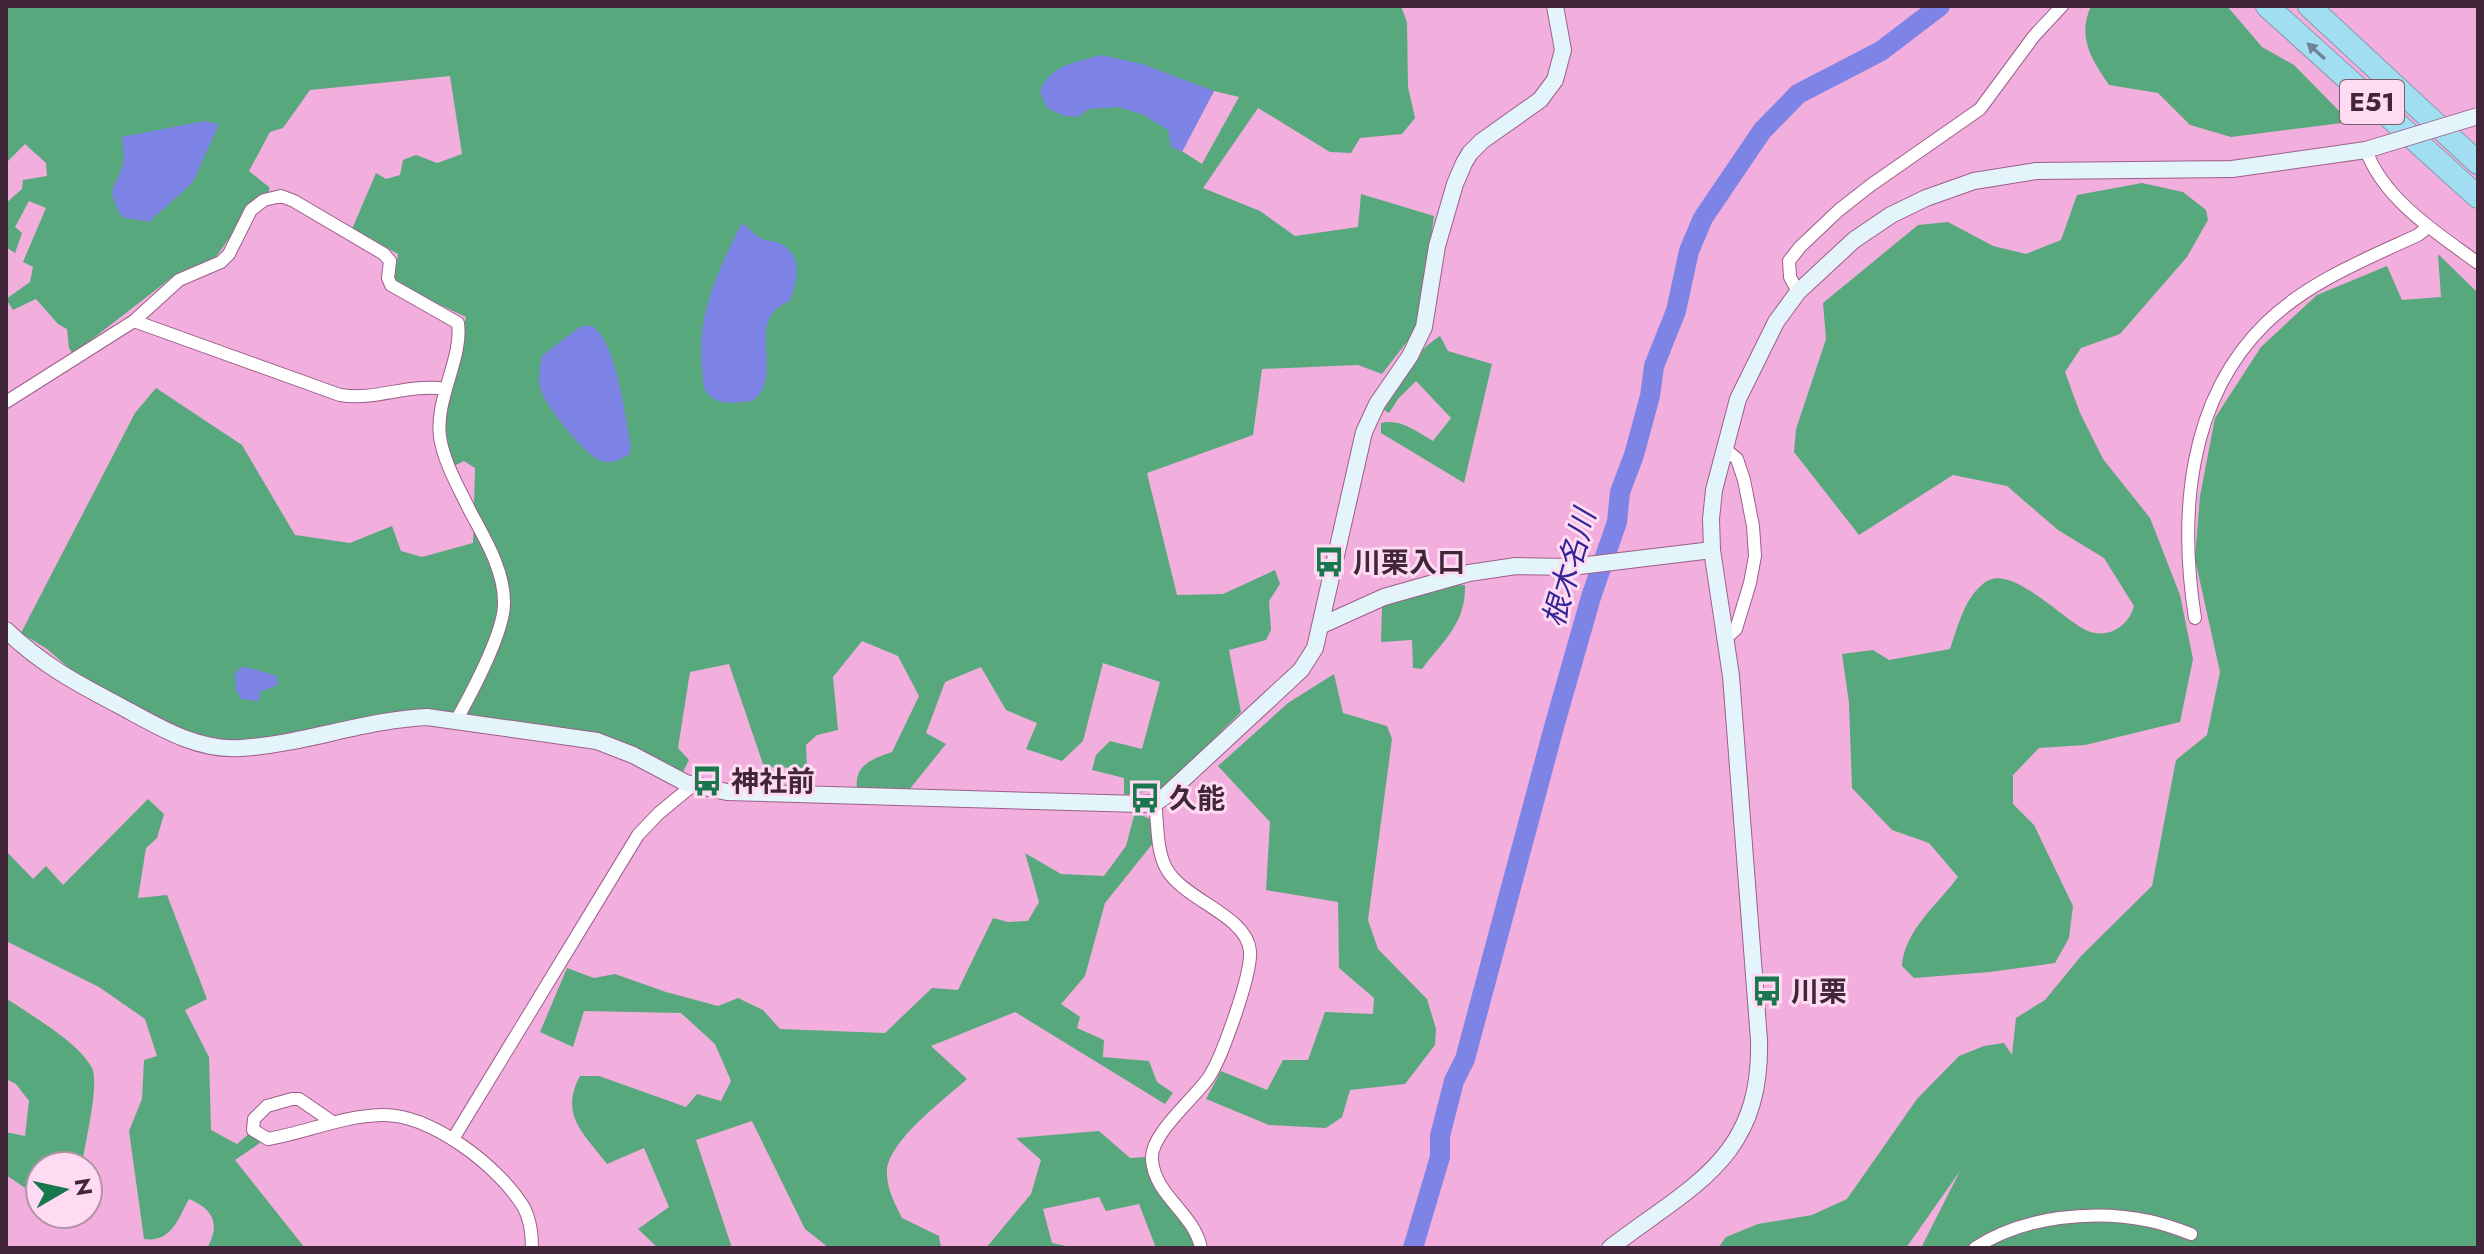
<svg xmlns="http://www.w3.org/2000/svg" width="2484" height="1254" viewBox="0 0 2484 1254" font-family="Jost,'Noto Sans JP',sans-serif">
	<style>
		.green { fill: #58a87e; fill-rule: evenodd }
		.water { fill: #7d84e6 }
		.lines { fill: none; stroke-linecap: round; stroke-linejoin: round }
		.river { stroke: #7d84e6; stroke-width: 20 }
		.street-casing { stroke: #9c5f8a; stroke-width: 14 }
		.secondary-casing { stroke: #9c5f8a; stroke-width: 18 }
		.highway-casing { stroke: #809eb0; stroke-width: 24 }
		.street { stroke: #fff; stroke-width: 12 }
		.secondary { stroke: #e3f5fb; stroke-width: 16 }
		.highway { stroke: #a2def1; stroke-width: 22 }
		.secondary-bridge-casing { stroke: #9c5f8a; stroke-width: 18; stroke-linecap: butt }
		.secondary-bridge { stroke: #e3f5fb; stroke-width: 16 }
		.oneway { fill: #718294 }
		.labels { text-anchor: middle; dominant-baseline: central; stroke-width: 6; stroke-linejoin: round; paint-order: stroke }
		.shield { fill: #ffdbf3; stroke: #795c70; stroke-width: 2 }
		.shield-label { font-size: 26px; font-weight: bold; fill: #402638 }
		.poi-label { font-size: 28px; font-weight: bold; fill: #402638; stroke: #ffdbf3; text-anchor: start }
		.water-label { font-size: 30px; font-style: italic; fill: #332598; stroke: #ffdbf3 }
	</style>
	<rect width="100%" height="100%" fill="#f2aedc"/>
	<g class="green">
		<path d="M6,6H1401L1407,22L1408,87L1415,118L1402,134L1360,138L1351,153L1330,152L1258,108L1203,188L1260,211L1295,236L1358,227L1361,194L1434,216L1421,313L1412,335L1382,374L1358,365L1262,369L1253,435L1147,473L1177,595L1223,594L1275,570L1280,584L1269,601L1271,630L1266,640L1229,650L1241,712L1170,782L1158,790L1124,795V778L1092,770L1096,755L1110,741L1142,749L1160,682L1103,663L1083,741L1062,761L1026,749L1037,723L1006,710L981,667L945,682L926,733L946,744L909,790L857,789C854,765 872,759 892,752L919,696L898,656L862,641L833,677L838,730L817,735L806,745L807,768L764,767L729,664L690,672L678,748L689,760L683,772L621,742L423,710L242,741L191,735L77,675L47,649L21,633L135,413L156,388L242,445L295,535L350,543L392,526L401,551L422,557L473,543L475,468L464,461L454,466C435,416 454,367 466,317L402,287L394,280L398,254L352,229L376,173L386,179L400,175L403,160L416,155L437,163L462,154L450,76L310,90L283,128L270,132L249,171L269,187V196L253,205L213,261L171,278L73,354L69,348L67,329L58,324L36,299L13,310L6,299L30,282L33,267L23,262L46,208L29,201L15,227L22,233L15,253L6,247V203L22,189L23,180L47,176L46,163L25,144L6,163ZM1214,91L1239,97L1202,164L1182,151Z"/>
		<path d="M2091,6H2227L2262,47L2294,65L2350,122L2231,137L2190,125L2158,93L2109,85C2091,59 2077,37 2091,6Z"/>
		<path d="M2142,183L2183,192L2206,210L2208,220L2187,257L2120,334L2081,348L2065,372L2080,413L2103,459L2150,518L2180,595L2193,659L2180,722L2085,745L2039,748L2013,775V804L2034,825L2073,906L2069,938L2055,963L1990,972L1914,978L1902,966C1904,931 1938,904 1958,877L1929,843L1892,830L1852,788L1849,703L1842,654L1873,650L1889,660L1950,649C1958,626 1964,599 1984,583C2011,560 2069,627 2091,632C2112,638 2129,624 2134,606L2104,558L2058,530L2007,486L1953,475L1859,535L1794,452L1796,429L1826,339L1823,303L1918,225L1948,222L1993,246L2026,254L2061,240L2077,195Z"/>
		<path d="M2438,254L2478,293V1248H1921L1960,1171L1906,1248H1718L1726,1237L1758,1224L1812,1215L1847,1199L1917,1099L1959,1056L1984,1046L2004,1043L2012,1055L2016,1018L2045,1000L2081,956L2152,886L2176,760L2207,735L2220,672L2195,559L2200,496L2215,418L2261,347L2317,295L2387,266L2402,300L2441,297Z"/>
		<path d="M1440,336L1448,351L1492,364L1464,483L1381,433V423C1400,418 1416,431 1433,441L1451,418L1416,381L1398,399L1389,413L1384,410C1396,383 1414,352 1440,336Z"/>
		<path d="M1465,585C1466,623 1444,640 1422,669L1413,668L1412,640L1381,642L1382,605L1437,586Z"/>
		<path d="M1334,674L1343,713L1387,726L1392,739L1368,920L1378,949L1427,999L1436,1029L1435,1045L1405,1084L1350,1090L1342,1117L1326,1128L1269,1125L1206,1099L1221,1071L1267,1090L1283,1060H1308L1325,1012L1373,1014L1374,998L1339,968L1338,902L1266,890L1270,822L1218,766L1288,703Z"/>
		<path d="M148,799L164,814L157,838L146,848L138,898L167,895L207,999L185,1010L209,1057L211,1130L237,1144L251,1132L260,1143L235,1160L305,1248H207C221,1224 213,1209 189,1199C178,1219 171,1243 144,1239L129,1131L142,1099L144,1060L157,1056L145,1019L99,987L6,941V851L33,879L46,866L63,885Z"/>
		<path d="M1135,812L1150,819L1154,842L1105,903L1085,976L1061,1004L1080,1017L1077,1028L1104,1040L1103,1057L1149,1061L1157,1082L1173,1093L1165,1104L1015,1012L931,1046L967,1079C945,1099 888,1141 887,1171C886,1188 895,1204 902,1218L939,1236L941,1248H829L805,1229L752,1121L696,1140L732,1248H658L638,1229L669,1207L644,1148L607,1164C584,1134 559,1115 580,1076H599L686,1107L697,1094L721,1101L731,1081L715,1044L681,1013L584,1011L573,1047L540,1032L567,968L594,978L615,974L666,992L718,1006L738,998L763,1010L780,1029L885,1033L932,988L958,990L993,918L1008,922L1028,921L1039,902L1025,853L1061,874L1104,876L1126,846Z"/>
		<path d="M6,998C30,1015 79,1042 92,1068C100,1084 84,1146 82,1166H40V1198L6,1175V1132L25,1136L29,1101L16,1084L6,1079Z"/>
		<path d="M1099,1131L1130,1158L1146,1157L1154,1188L1190,1226L1197,1248H1156L1139,1204L1106,1211L1099,1197L1043,1209L1052,1243L1075,1248H986L1031,1194L1041,1160L1016,1138Z"/>
	</g>
	<g class="water">
		<path d="M1101,55L1142,64L1214,91L1182,152L1171,147L1168,130L1144,115L1119,107L1089,109L1077,117L1064,116L1047,108L1040,92C1050,64 1075,63 1101,55Z"/>
		<path d="M204,121L219,124L193,182L149,222L122,217C103,184 117,190 123,163C125,156 122,145 122,137Z"/>
		<path d="M742,223C748,228 755,235 762,239C768,241 775,241 781,244C804,256 797,282 790,301C750,317 774,354 764,386C763,391 756,397 753,401C740,402 722,406 711,397C702,390 703,379 702,369C696,315 718,270 742,223Z"/>
		<path d="M581,326H592C617,342 625,418 631,447L629,455C619,460 610,465 599,460C584,453 543,404 540,387C538,377 540,366 542,356Z"/>
		<path d="M246,667L277,676L278,685L260,692L259,701L241,699L236,690L235,674L240,668Z"/>
	</g>
	<g class="lines">
		<path class="river" d="M1413,1248L1440,1157V1136L1454,1081L1465,1059L1554,727L1591,597L1617,522L1620,492L1634,455L1650,396L1654,366L1676,311L1689,251L1703,218L1762,131L1798,94L1881,51L1940,6"/>
		<g class="street-casing">
			<g id="street">
				<path d="M2366,150C2384,200 2437,233 2478,263"/>
				<path d="M1798,292L1790,277L1789,261L1800,247L1839,210L1871,185L1980,109L2034,36L2062,6"/>
				<path d="M134,321L340,395C374,401 410,383 445,389"/>
				<path d="M6,402L134,321L179,280L221,262L229,254L251,210L264,200L281,196L294,201L384,254L390,261L388,278L391,285L458,323C463,358 435,398 440,437C444,463 459,488 470,511C485,539 504,570 504,602C505,632 471,694 456,721"/>
				<path d="M1725,449L1737,459L1744,480L1753,526L1755,556L1750,583L1736,629L1726,638"/>
				<path d="M2195,618C2179,516 2187,400 2266,323C2308,282 2366,259 2418,235L2428,227"/>
				<path d="M1155,803C1158,823 1156,849 1166,868C1183,900 1247,915 1250,951C1252,974 1222,1057 1209,1077C1195,1098 1149,1135 1152,1160C1155,1196 1194,1213 1201,1248"/>
				<path d="M331,1121L299,1099H292L267,1106L254,1119L253,1130L268,1139C307,1132 342,1116 382,1115C431,1114 498,1166 523,1206C530,1218 532,1234 532,1248"/>
				<path d="M453,1139L638,835L659,813L693,785"/>
				<path d="M1975,1248C2023,1216 2094,1209 2150,1221C2164,1224 2178,1229 2191,1234"/>
			</g>
		</g>
		<g class="secondary-casing">
			<g id="secondary">
				<path d="M1322,625L1384,597L1469,573L1516,566L1571,567L1712,550"/>
				<path d="M6,630C42,665 78,684 122,707C159,727 197,751 241,748C304,744 364,720 427,717L597,741L633,755L686,783L727,792L1140,804L1155,803L1164,797L1301,670L1315,648L1364,432L1377,404L1410,356L1424,327L1437,246L1455,184L1464,163L1470,153L1482,141L1540,100L1555,80L1563,50L1555,6"/>
				<path d="M1610,1248C1692,1185 1762,1159 1759,1040L1731,676L1712,550L1711,519L1714,490L1738,399L1776,322L1798,292L1854,240L1891,215L1926,198L1974,181L2036,171L2232,169L2366,150L2379,146"/>
			</g>
		</g>
		<g class="highway-casing">
			<g id="highway">
				<path d="M2267,6L2478,197"/>
				<path d="M2309,6L2478,163"/>
			</g>
		</g>
		<use href="#street" class="street"/>
		<use href="#secondary" class="secondary"/>
		<use href="#highway" class="highway"/>
		<g class="secondary-bridge-casing">
			<path id="secondary-bridge" d="M2379,146L2478,116"/>
		</g>
		<use href="#secondary-bridge" class="secondary-bridge"/>
	</g>
	<defs><path id="oneway-solid" d="M-6-.8H1V-3.2L6.5 0L1 3.2V.8H-6Z" transform="scale(2)"/></defs>
	<use class="oneway" href="#oneway-solid" transform="translate(2316 51) rotate(-138)"/>
	<defs>
		<g id="bus-bare" transform="scale(2.4)"><path d="M-5-6H5V4H4V6H2V4H-2V6H-4V4H-5ZM-3.5-4V0h7V-4ZM-3.5 1.2v1.5H-2V1.2ZM2 1.2v1.5H3.5V1.2Z" fill="#18774d" stroke="#ffdbf3" stroke-width="2.5" paint-order="stroke"/></g>
	</defs>
	<g fill-rule="evenodd">
		<use href="#bus-bare" x="1329" y="562"/>
		<use href="#bus-bare" x="707" y="781"/>
		<use href="#bus-bare" x="1145" y="798"/>
		<use href="#bus-bare" x="1767" y="991"/>
	</g>
	<g class="labels">
		<rect class="shield" x="2340" y="80" width="64" height="44" rx="6"/>
		<g class="shield-label">
			<text x="2372" y="102">E51</text>
		</g>
		<g class="poi-label">
			<text x="1353" y="562">川栗入口</text>
			<text x="731" y="781">神社前</text>
			<text x="1169" y="798">久能</text>
			<text x="1791" y="991">川栗</text>
		</g>
		<g class="water-label">
			<text transform="translate(1569 568) rotate(-74)">根木名川</text>
		</g>
	</g>
	<rect width="2484" height="1254" fill="none" stroke="#402638" stroke-width="16"/>
	<g transform="translate(64 1190) rotate(81)"><circle r="38" fill="#ffdbf3" stroke="#b393a8" stroke-width="2"/>
	<path d="M0-6L14 30L0 20L-14 30Z" fill="#18774d"/>
	<text y="-12" font-size="22" font-weight="bold" text-anchor="middle" fill="#402638">N</text>
	</g>
</svg>
